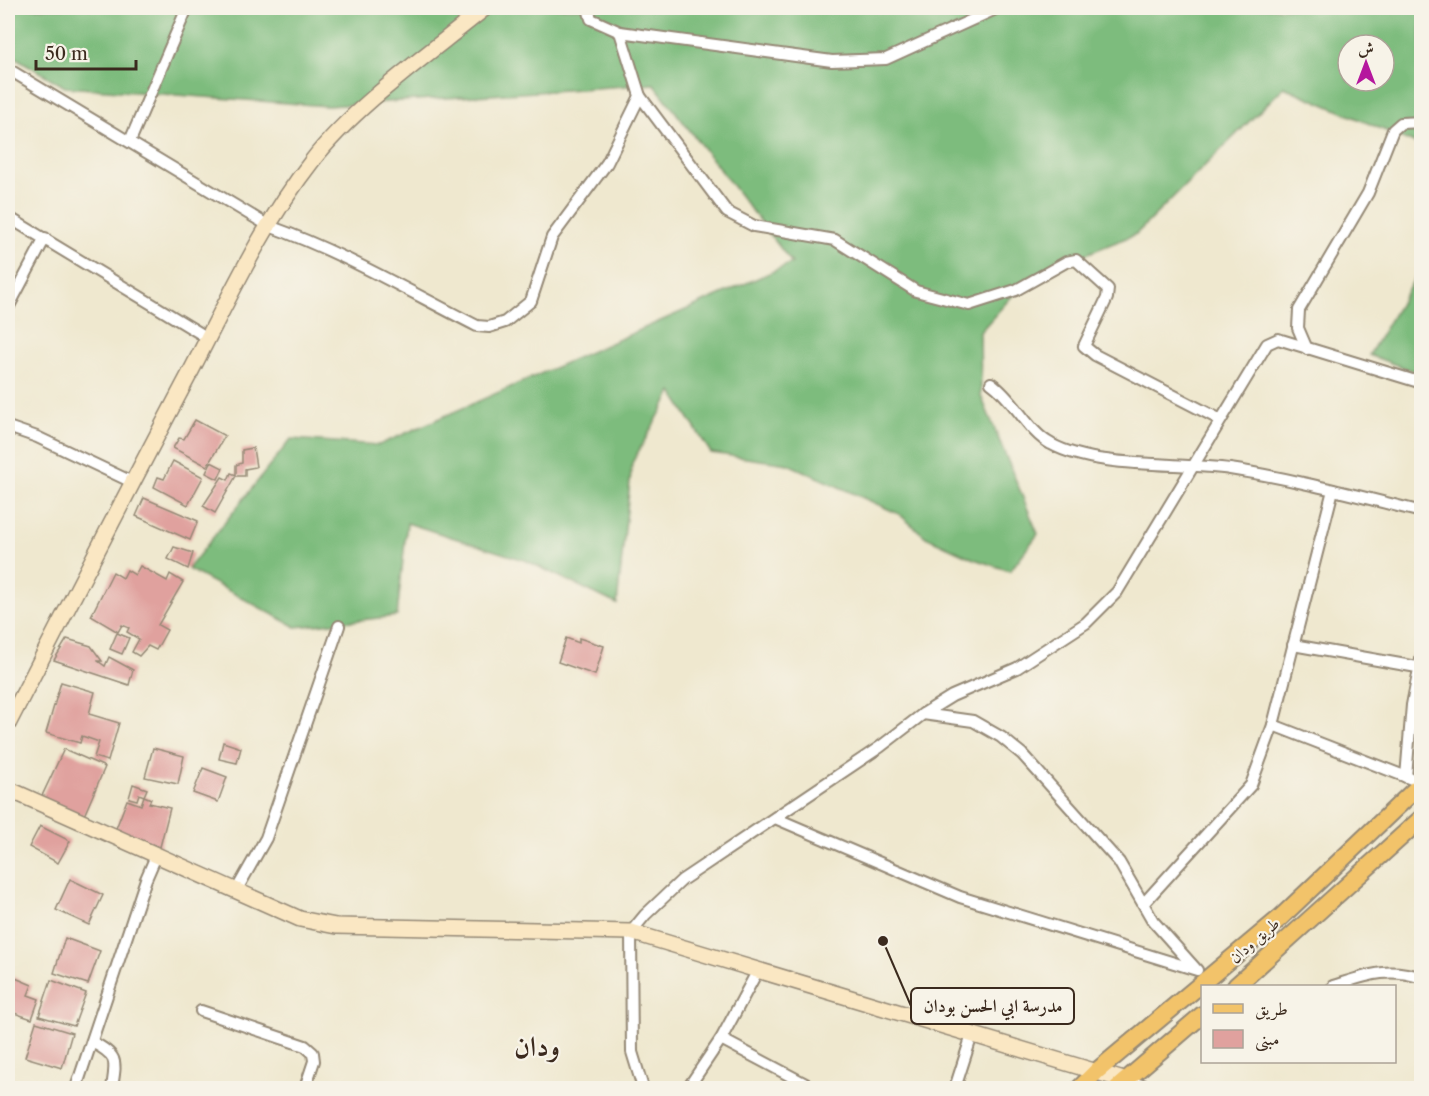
<svg xmlns="http://www.w3.org/2000/svg" width="1429" height="1096" viewBox="0 0 1429 1096" font-family="'Libre Caslon Text',Amiri,serif">
	<style>
		.forest { fill: #7dbc7d; stroke: #5c734e; stroke-width: 1.5; fill-rule: evenodd }
		.building { fill: #e0a19e }
		.lines { fill: none; stroke-linecap: round; stroke-linejoin: round }
		.street-casing { stroke: #958976; stroke-width: 14 }
		.secondary-casing { stroke: #958976; stroke-width: 18 }
		.primary-casing { stroke: #958976; stroke-width: 20 }
		.street { stroke: #fff; stroke-width: 10 }
		.secondary { stroke: #fae7c3; stroke-width: 15 }
		.primary { stroke: #f2c36a; stroke-width: 16 }
		.labels { text-anchor: middle; dominant-baseline: central; stroke-width: 4.5; stroke-linejoin: round; paint-order: stroke }
		.street-label { font-size: 16px; fill: #3b2a1e; stroke: #f7f3e8 }
		.town-label { font-size: 28px; font-weight: bold; fill: #3b2a1e; stroke: #f7f3e8 }
		.leader { fill: none; stroke: #3b2a1e; stroke-width: 2 }
		.callout-dot { fill: #3b2a1e; stroke: #f7f3e8; stroke-width: 2 }
		.callout { fill: #f7f3e8; stroke: #3b2a1e; stroke-width: 2 }
		.callout-label { font-size: 18px; text-anchor: middle; font-weight: bold; fill: #3b2a1e }
	</style>
	<rect width="100%" height="100%" fill="#f7f3e8"/>
	<filter id="ink" filterUnits="userSpaceOnUse"><feTurbulence type="fractalNoise" baseFrequency=".0167" numOctaves="2"/><feDisplacementMap in="SourceGraphic" scale="12" xChannelSelector="R" yChannelSelector="G"/><feConvolveMatrix kernelMatrix="1 2 1 2 8 2 1 2 1" color-interpolation-filters="sRGB"/></filter>
	<filter id="wash" filterUnits="userSpaceOnUse"><feTurbulence type="fractalNoise" baseFrequency=".008" numOctaves="4" result="noise"/><feDisplacementMap in="SourceGraphic" scale="24" xChannelSelector="R" yChannelSelector="G"/><feGaussianBlur stdDeviation="1.35" result="paint"/><feColorMatrix in="noise" values="0 0 0 0 0 0 0 0 0 0 0 0 0 0 0 0 0 1.4 0 .05"/><feComposite in="paint" operator="in"/></filter>
	<g filter="url(#wash)">
		<rect width="100%" height="100%" fill="#efe8cf"/>
		<g class="forest">
			<path d="M8,8H1421V146L1284,87L1136,234L1029,277L980,332L981,396L1038,534L1010,571L974,559L926,537L899,514L788,464L711,453L672,392L632,463L617,604L527,561L407,523L397,616L296,627L188,569L291,439L379,445L792,263L654,84L328,106L65,87L8,53ZM1348,45H1384V81H1348Z"/>
			<path d="M1421,268V374L1369,355Z"/>
		</g>
		<g id="blocks">
			<g class="building">
				<path d="M195,420L225,436L207,466L173,448L179,438L184,439Z"/>
				<path d="M253,448L256,467L245,469V476H236L215,513L203,506L222,477L228,480L231,473L236,475V465L242,463V450Z"/>
				<path d="M173,461L203,477L188,505L154,487L158,477L164,479Z"/>
				<path d="M211,462L223,468L218,479L206,473Z"/>
				<path d="M144,498L198,521L190,540L136,516Z"/>
				<path d="M174,547L193,553L188,569L168,559Z"/>
				<path d="M140,566L167,581L170,574L183,582L158,625L167,630L156,650L148,646L139,656L132,652L139,639L127,632L129,628L122,625L118,632L91,616L113,572L123,578L127,570L135,575Z"/>
				<path d="M117,633L129,638L122,654L110,649Z"/>
				<path d="M566,638L579,643V638L604,646L595,675L558,662Z"/>
				<path d="M67,639L91,646L102,661H98L105,666L109,657L133,670L129,685L54,660Z"/>
				<path d="M61,682L95,692L89,714L119,723L108,761L94,757L99,742L82,736L80,743L46,733Z"/>
				<path d="M223,742L241,748L237,763L219,759Z"/>
				<path d="M153,748L184,756L178,784L145,777Z"/>
				<path d="M64,749L105,767L83,818L41,798Z"/>
				<path d="M203,768L227,777L218,802L193,793Z"/>
				<path d="M133,784L147,789L144,796L139,794L137,800L129,798Z"/>
				<path d="M144,796L151,799L149,803L170,808L160,847L115,831L127,800L141,805Z"/>
				<path d="M40,826L70,841L58,863L29,847Z"/>
				<path d="M70,879L103,895L89,925L56,910Z"/>
				<path d="M65,938L100,951L88,984L54,973Z"/>
				<path d="M13,977L32,985L28,995L39,999L32,1019L8,1011V978L12,979Z"/>
				<path d="M51,980L86,993L74,1026L39,1016Z"/>
				<path d="M36,1022L72,1033L62,1068L25,1057Z"/>
			</g>
		</g>
	</g>
	<g filter="url(#ink)">
		<use href="#blocks" fill-opacity="0" stroke="#958976" stroke-width="1.5"/>
		<g class="lines">
			<g class="street-casing">
				<g id="street">
					<path d="M588,8L591,19L620,32L832,61L886,59L998,8"/>
					<path d="M8,69L269,226C342,252 408,291 477,326L489,327L505,322L531,301L552,237L607,163L640,96L620,32"/>
					<path d="M640,96L727,212L754,226L835,240L916,291L969,305L1016,290L1066,262L1076,260L1108,289L1107,298L1084,346L1095,355L1219,419"/>
					<path d="M130,141L187,8"/>
					<path d="M8,217L208,338"/>
					<path d="M8,308L45,238"/>
					<path d="M1307,349L1298,328L1299,310L1368,193L1393,130L1401,123L1422,122"/>
					<path d="M991,383C1015,400 1028,432 1051,444C1096,469 1179,462 1230,469C1295,479 1358,496 1422,512"/>
					<path d="M8,427L37,437L132,482"/>
					<path d="M1293,645L1417,667"/>
					<path d="M923,714L973,721L1001,737L1022,754L1119,862L1153,921L1195,968"/>
					<path d="M1273,725L1422,783"/>
					<path d="M1406,777L1412,705L1422,654"/>
					<path d="M775,818L960,897L1197,970"/>
					<path d="M236,891L266,838L339,626"/>
					<path d="M1144,903L1251,785L1273,725L1333,490"/>
					<path d="M1333,986C1365,976 1387,966 1422,978"/>
					<path d="M201,1011L305,1046L313,1053L314,1061L305,1088"/>
					<path d="M721,1039L813,1088"/>
					<path d="M92,1042C119,1056 116,1061 112,1088"/>
					<path d="M1127,1081L1153,1088"/>
					<path d="M76,1088L146,879L156,856"/>
					<path d="M643,1088L632,1052L631,932L645,915L682,880L880,747L923,714L952,696L1017,668L1086,623L1117,592L1267,344L1278,339L1422,383"/>
					<path d="M688,1088L721,1039L758,970"/>
					<path d="M955,1088L972,1035"/>
				</g>
			</g>
			<g class="secondary-casing">
				<g id="secondary">
					<path d="M8,724C68,607 128,490 190,373C227,302 262,225 312,161C355,105 430,53 485,8"/>
					<path d="M8,789L300,919L336,926L631,932L1127,1081"/>
				</g>
			</g>
			<g class="primary-casing">
				<g id="primary">
					<path d="M1236,986L1422,818"/>
					<path d="M1080,1088L1097,1071L1280,918L1422,783"/>
					<path d="M1117,1088L1202,1015"/>
				</g>
			</g>
			<use href="#street" class="street"/>
			<use href="#secondary" class="secondary"/>
			<use href="#primary" class="primary"/>
		</g>
	</g>
	<g class="labels">
		<g class="street-label">
			<text transform="translate(1254 940) rotate(-41)">طريق ودان</text>
		</g>
		<g class="town-label">
			<text x="537" y="1046">ودان</text>
		</g>
	</g>
	<path class="leader" d="M883 941L911 1006"/>
	<circle class="callout-dot" cx="883" cy="941" r="6"/>
	<rect class="callout" x="911" y="988" width="163" height="36" rx="6"/>
	<g class="callout-label">
		<text x="993" y="1012">مدرسة ابي الحسن بودان</text>
	</g>
	<rect width="1429" height="1096" fill="none" stroke="#f7f3e8" stroke-width="30"/>
	<rect x="1201" y="985" width="195" height="78" fill="#f7f3e8" stroke="#aca397" stroke-width="1.5"/>
	<rect x="1213" y="1004" width="30" height="9" fill="#f2c36a" stroke="#aca397" stroke-width="1.5"/>
	<text x="1255" y="1015" font-size="18" fill="#3b2a1e">طريق</text>
	<rect x="1213" y="1030" width="30" height="18" fill="#e0a19e" stroke="#aca397" stroke-width="1.5"/>
	<text x="1255" y="1045" font-size="18" fill="#3b2a1e">مبنى</text>
	<g transform="translate(1366 63)"><circle r="28" fill="#f7f3e8" stroke="#aca397" stroke-width="1.5"/>
	<path d="M0-4.5L10 22L0 15L-10 22Z" fill="#b5179e"/>
	<text y="-9" font-size="16" font-weight="bold" text-anchor="middle" fill="#3b2a1e">ش</text>
	</g>
	<path d="M36 60v9h100v-9" fill="none" stroke="#3b2a1e" stroke-width="3"/>
	<text x="45" y="60" font-size="18" fill="#3b2a1e" stroke="#f7f3e8" stroke-width="4.5" paint-order="stroke">50 m</text>
</svg>
